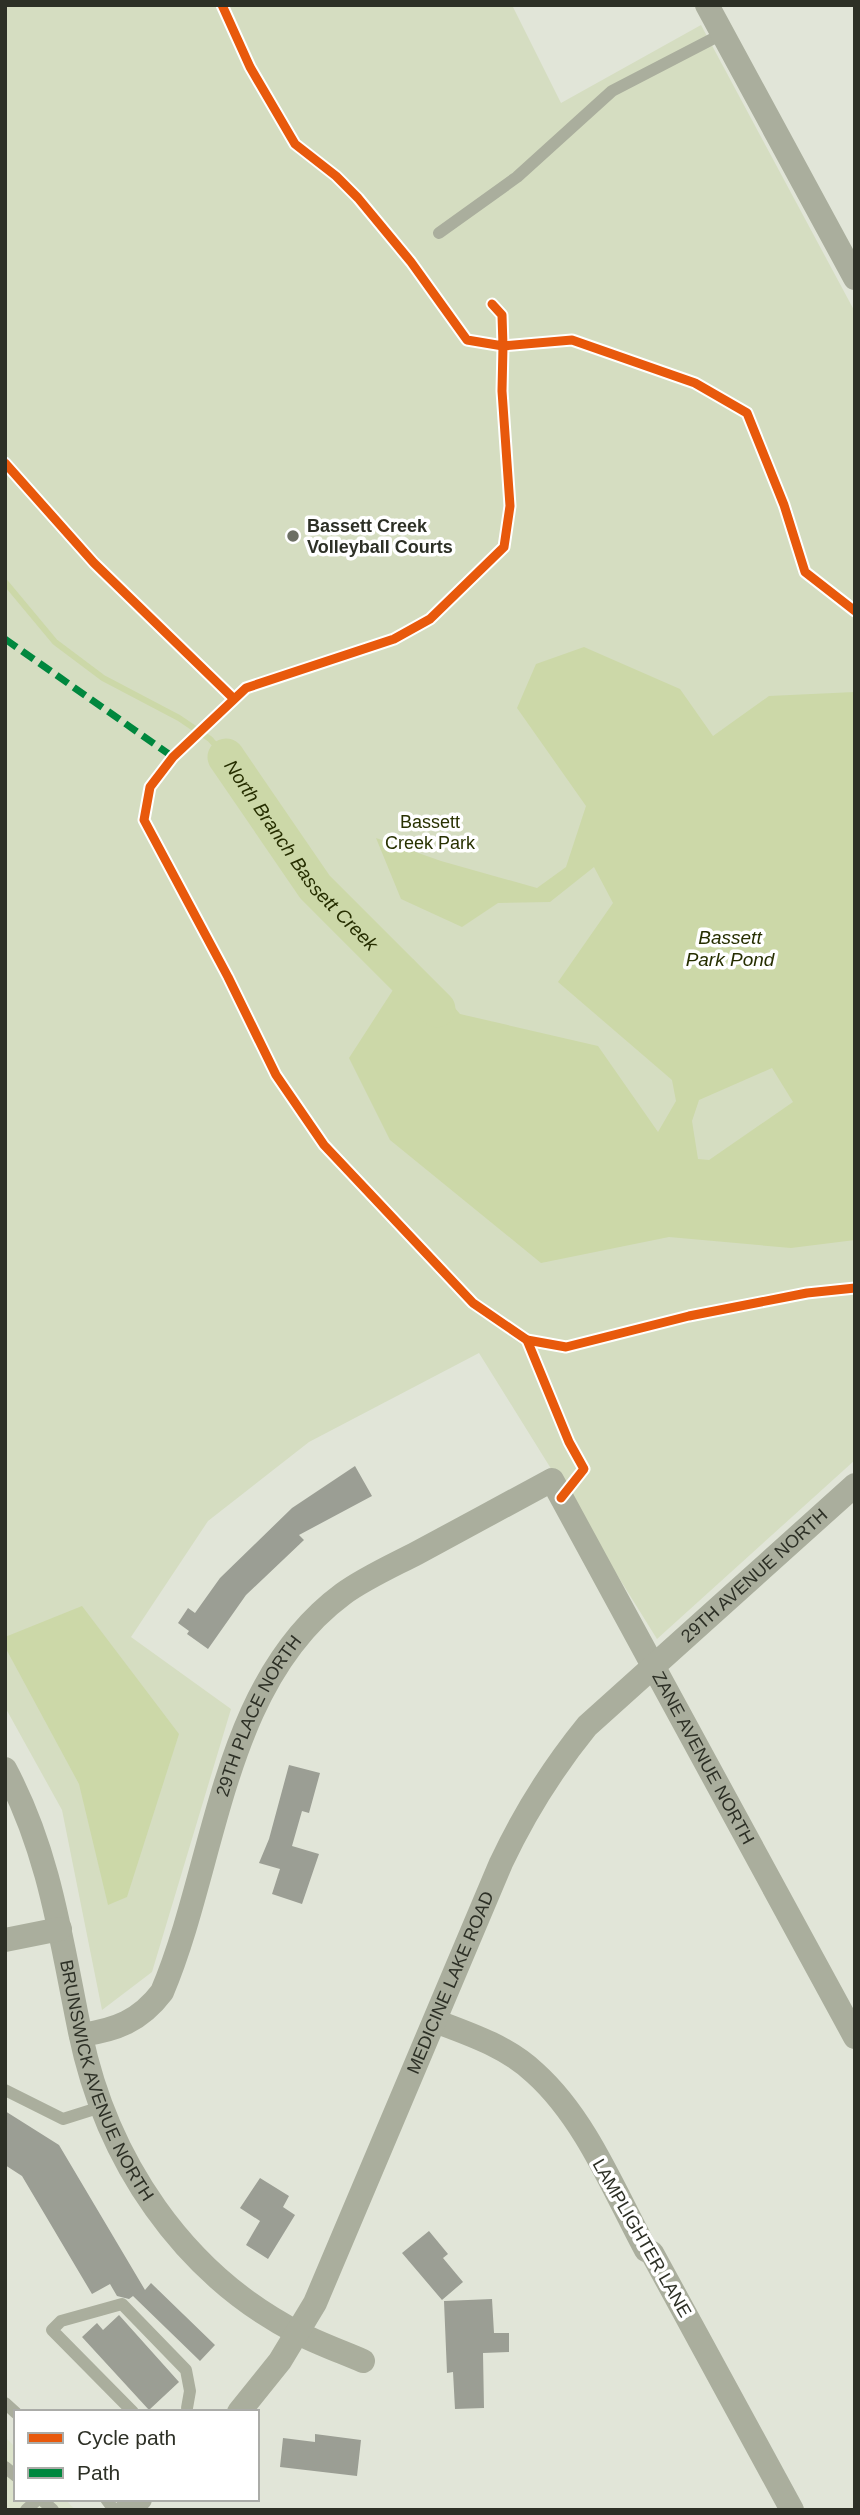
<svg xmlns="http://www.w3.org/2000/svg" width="860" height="2515" viewBox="0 0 860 2515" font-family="Helvetica,sans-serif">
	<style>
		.built { fill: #dce3cb }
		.green { fill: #d5ddc1 }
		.water { fill: #ccd8a8; fill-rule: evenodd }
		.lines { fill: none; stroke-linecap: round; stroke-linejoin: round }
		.stream { stroke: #ccd8a8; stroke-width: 6 }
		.river { stroke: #ccd8a8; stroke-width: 37 }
		.building { fill: #9b9e94 }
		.service { stroke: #aaae9d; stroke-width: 12 }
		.minor { stroke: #aaae9d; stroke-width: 24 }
		.quiet { stroke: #00873e; stroke-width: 7; stroke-dasharray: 14 7; stroke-linecap: butt }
		.cycleway-casing { stroke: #fff; stroke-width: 13 }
		.cycleway { stroke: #e8590c; stroke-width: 9 }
		.poi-dot { fill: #6c6f64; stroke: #fff; stroke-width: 2.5 }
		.labels { text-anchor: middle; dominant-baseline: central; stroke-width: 7; stroke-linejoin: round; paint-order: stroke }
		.poi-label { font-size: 18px; font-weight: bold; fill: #2d3026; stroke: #fff; text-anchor: start }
		.park-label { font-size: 18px; fill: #293202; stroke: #fff }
		.street-label { font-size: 18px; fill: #2d3026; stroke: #fff }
		.water-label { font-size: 19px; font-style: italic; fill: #262e00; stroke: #fff }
	</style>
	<rect width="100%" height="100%" fill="#e1e5d8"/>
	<path class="built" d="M5,2437L16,2448V2499H65L75,2510H5Z"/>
	<path class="green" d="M5,5H512L561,103L701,25L855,312V1460L657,1639L479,1353L309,1442L208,1521L131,1637L231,1709L152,1972L102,2010L62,1810L5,1707Z"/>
	<g class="water">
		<path d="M584,647L680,689L713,736L769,696L855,692V1240L791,1248L669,1237L541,1263L390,1140L349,1058L413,959L460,1014L598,1046L658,1132L676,1101L672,1080L558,982L613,903L594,867L550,902L498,903L462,927L401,899L376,838L441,861L537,888L566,867L586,806L517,708L536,664ZM772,1068L793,1102L709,1160L698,1159L692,1121L699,1100Z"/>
		<path d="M82,1606L179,1734L127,1897L108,1905L79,1784L5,1647V1637Z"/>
	</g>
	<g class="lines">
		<path class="stream" d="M5,582L55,642L103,678L179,718L210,739L226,757"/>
		<path class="river" id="s1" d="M226,757L315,887L437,1009"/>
	</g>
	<g class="building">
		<path d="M355,1466L372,1496L299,1535L304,1540L246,1595L208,1649L187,1634L189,1631L178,1623L188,1608L195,1613L220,1578L292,1508Z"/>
		<path d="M289,1765L320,1773L309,1813L302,1811L292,1846L319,1854L302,1904L272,1894L280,1869L259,1863L269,1839Z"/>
		<path d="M5,2111L59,2145L145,2290L151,2283L215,2345L200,2361L133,2296L129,2299L117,2296L110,2284L92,2294L22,2176L5,2165Z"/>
		<path d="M260,2178L289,2196L283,2207L295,2215L268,2259L246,2245L260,2221L240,2208Z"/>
		<path d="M429,2231L448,2254L443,2258L463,2282L442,2300L402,2253Z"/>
		<path d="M492,2299L494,2333H509V2352L483,2353L484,2408L455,2409L453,2372L447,2373L444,2301Z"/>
		<path d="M119,2315L179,2382L149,2410L82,2337L97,2323L103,2330Z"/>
		<path d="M315,2434L361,2440L357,2476L280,2467L283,2438L315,2442Z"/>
	</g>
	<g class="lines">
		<g class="service">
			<path d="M439,233L517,177L612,91L722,34"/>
			<path d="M5,2090L63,2119L101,2107"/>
			<path d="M5,2403L16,2413"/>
			<path d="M133,2412L52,2330L61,2321L122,2304L186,2370L190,2391L187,2408"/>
			<path d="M5,2467L16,2476"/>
			<path d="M41,2499L53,2510"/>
			<path d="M106,2499L114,2510"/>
			<path d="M26,2510L38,2499"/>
		</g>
		<g class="minor">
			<path d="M707,5L855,278"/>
			<path id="s2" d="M5,1769C50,1853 61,1940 80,2032C106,2159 182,2274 300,2334C320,2344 342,2352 363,2361"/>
			<path d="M5,1940L60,1929"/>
			<path d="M435,2021C470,2034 508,2047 535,2073C586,2119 614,2191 646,2250L652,2253L792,2510"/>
			<path id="s3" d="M81,2035C116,2030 140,2021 162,1992C217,1862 221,1684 343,1594C365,1578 392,1566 417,1553C462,1529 507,1504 552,1480L855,2037"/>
			<path id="s4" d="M239,2412L280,2361L315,2303L501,1863C525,1812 552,1769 587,1726L855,1485"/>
			<path d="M126,2510L140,2499"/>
		</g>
		<path class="quiet" d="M5,639L173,757"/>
		<g class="cycleway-casing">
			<g id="cycleway">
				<path d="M222,5L250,67L295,144L336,176L358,198L411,262L467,340L503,346L502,315L492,304"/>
				<path d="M5,463L94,563L233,698"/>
				<path d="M855,611L805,572L784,505L747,413L695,383L572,340L503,346L502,391L510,506L504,547L430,619L394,639L246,688L173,757L150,787L144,820L228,977L276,1075L324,1145L473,1303L527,1340L566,1347L689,1316L807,1293L855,1288"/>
				<path d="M527,1340L569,1442L584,1469L561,1498"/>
			</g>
		</g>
		<use href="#cycleway" class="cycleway"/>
	</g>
	<circle class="poi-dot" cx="293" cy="536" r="7"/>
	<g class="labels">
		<g class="poi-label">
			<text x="307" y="526">Bassett Creek<tspan x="307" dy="21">Volleyball Courts</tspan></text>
		</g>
		<g class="park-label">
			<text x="430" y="822">Bassett<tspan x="430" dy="21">Creek Park</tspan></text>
		</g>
		<g class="street-label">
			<text stroke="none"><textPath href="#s4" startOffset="998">29TH AVENUE NORTH</textPath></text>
			<text stroke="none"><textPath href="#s3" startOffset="388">29TH PLACE NORTH</textPath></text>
			<text stroke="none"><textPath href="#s3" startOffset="1094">ZANE AVENUE NORTH</textPath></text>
			<text stroke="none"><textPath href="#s4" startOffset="481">MEDICINE LAKE ROAD</textPath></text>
			<text stroke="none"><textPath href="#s2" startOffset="329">BRUNSWICK AVENUE NORTH</textPath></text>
			<text transform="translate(642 2238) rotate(60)">LAMPLIGHTER LANE</text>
		</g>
		<g class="water-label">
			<text stroke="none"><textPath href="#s1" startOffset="124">North Branch Bassett Creek</textPath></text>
			<text x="730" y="937">Bassett<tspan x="730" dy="22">Park Pond</tspan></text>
		</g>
	</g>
	<rect width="860" height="2515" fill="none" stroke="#2d3026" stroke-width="14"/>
	<rect x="14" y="2410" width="245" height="91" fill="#ffffff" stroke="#abaca8" stroke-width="2"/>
	<rect x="28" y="2433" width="35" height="10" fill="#e8590c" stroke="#abaca8" stroke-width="2"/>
	<text x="77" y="2445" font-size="21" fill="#2d3026">Cycle path</text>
	<rect x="28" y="2468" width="35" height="10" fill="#00873e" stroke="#abaca8" stroke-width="2"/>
	<text x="77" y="2480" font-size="21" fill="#2d3026">Path</text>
</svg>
